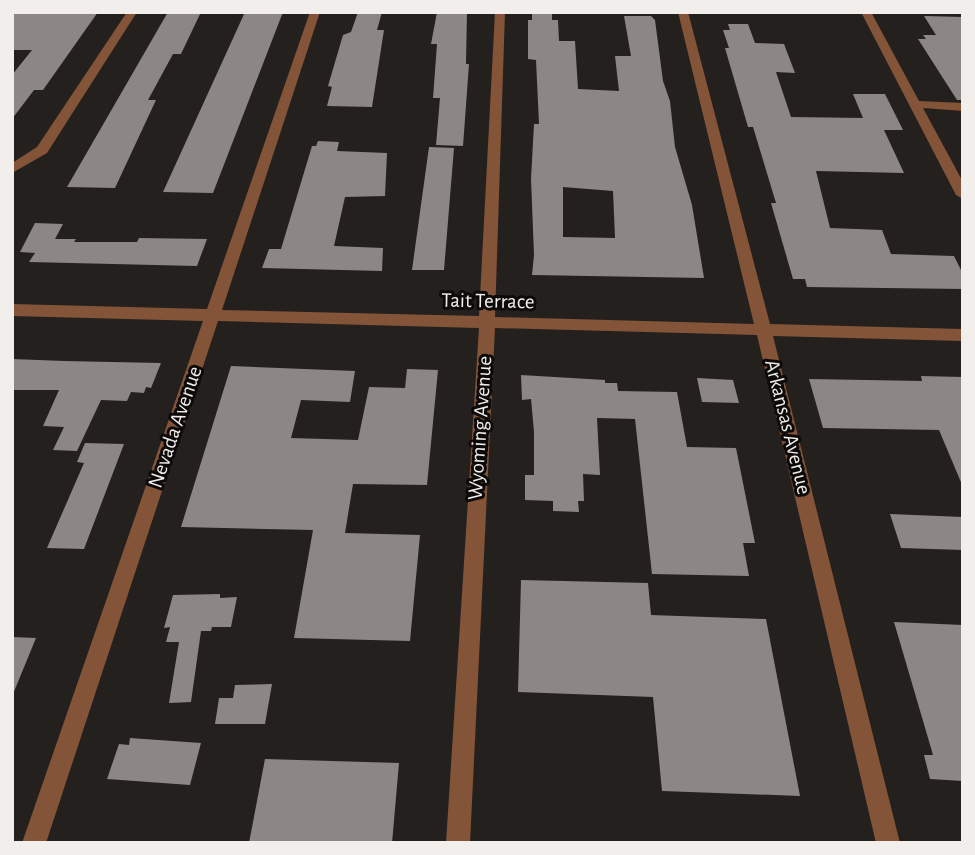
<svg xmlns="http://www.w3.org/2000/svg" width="975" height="855" viewBox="0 0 975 855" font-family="'Alegreya Sans',sans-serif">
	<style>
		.building { fill: #8c8784; fill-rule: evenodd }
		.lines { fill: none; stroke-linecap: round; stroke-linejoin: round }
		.minor { fill: #835438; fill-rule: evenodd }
		.labels { text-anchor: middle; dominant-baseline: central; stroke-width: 6; stroke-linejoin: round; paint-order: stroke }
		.street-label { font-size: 21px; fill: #f1eeec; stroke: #0c0a09 }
	</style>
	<rect width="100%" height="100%" fill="#24201e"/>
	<g class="building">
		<path d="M12,12H98L43,90H34L12,119V75L32,50H12Z"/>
		<path d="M168,12H201L181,54H173L148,100H156L115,188L67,187Z"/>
		<path d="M245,12H283L213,193L163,192Z"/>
		<path d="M358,12H382L377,30H384L372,107L327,106L332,87L328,86L343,35L351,32Z"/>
		<path d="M437,12H467L466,64H469L463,146L436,145L440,98H433L437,44H431Z"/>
		<path d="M532,12H552V20H558L559,41H575L578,89L619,91L615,56H631L624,16H651L655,20L663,81L670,101L675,147L692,205L704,278L532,275L534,255L531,179L534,124H539L536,60L528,59V20H532ZM563,187L613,191L615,238L563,237Z"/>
		<path d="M924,16L963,17V100H957L918,39H926L923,35H936Z"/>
		<path d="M728,24H748L755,43L784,44L795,73L776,72L791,117L863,118L853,94H885L903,130H884L904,173L816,171L830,228L882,230L891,254L954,256L963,274V289L807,287L805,279H793L771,203H776L753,127H748L725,48H729L723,30H730Z"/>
		<path d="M318,141L339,142L337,151L387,153L385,196L345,197L334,246L383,248L382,271L262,268L269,249H281L312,146H316Z"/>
		<path d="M429,147L454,148L444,270H412Z"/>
		<path d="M35,223L63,224L55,239H76L74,242H137L139,238L207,239L197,266L29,262L35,253L20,252Z"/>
		<path d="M12,359L64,361L161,363L151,388L146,387L144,393L131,392L127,401L101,400L77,451L53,450L64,427L43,426L59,390H12Z"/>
		<path d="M231,366L355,371L350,402L301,400L291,438L358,440L369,387L405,388L407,369L438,370L427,485L353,484L345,533L420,535L410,641L294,638L313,530L181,527Z"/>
		<path d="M521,375L605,380V383H617L618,391L677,392L687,447L736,448L755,543H743L749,576L652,574L635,419L597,418L600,475L583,474L584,501H578L579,512L553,511V501L525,500V475H534V432L531,399L522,400Z"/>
		<path d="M921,376L963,377V487L939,430L823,428L809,379L922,381Z"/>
		<path d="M697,378L733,380L739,403L702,402Z"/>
		<path d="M85,443L124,444L84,549L47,548L84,463L77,462Z"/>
		<path d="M890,514L963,517V550L901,548Z"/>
		<path d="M521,580L648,583L651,615L766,619L800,796L662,791L653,697L518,692Z"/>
		<path d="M220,594V598L237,597L231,627H212L211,631H201L191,702L169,703L179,642H166L170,627L164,628L173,595Z"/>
		<path d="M894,622L963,625V781L930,779L924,755H933Z"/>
		<path d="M12,637L36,638L13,694H12Z"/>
		<path d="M272,684L265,724H215L219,698H233L235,685Z"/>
		<path d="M130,738L201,743L190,785L107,779L119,744L129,745Z"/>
		<path d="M265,759L399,763L392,843H249Z"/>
	</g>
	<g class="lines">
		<g class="minor">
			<path d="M127,12H137L47,153L12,173V163L37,147Z"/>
			<path d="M310,12H320L222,310L479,316L495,12H505L495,317L754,324L678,12H688L770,324L963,329V341L773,336L900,843H876L757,335L495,328L470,843H446L479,328L218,321L46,843H22L203,321L12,316V304L207,309Z"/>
			<path d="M861,12H871L919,101L963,103V111L923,108L963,182V199L956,195Z"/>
		</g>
	</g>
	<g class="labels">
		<g class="street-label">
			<text transform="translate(488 301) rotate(1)">Tait Terrace</text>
			<text transform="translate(175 427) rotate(-71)">Nevada Avenue</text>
			<text transform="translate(788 427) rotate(76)">Arkansas Avenue</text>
			<text transform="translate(480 428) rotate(-86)">Wyoming Avenue</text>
		</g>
	</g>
	<rect width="975" height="855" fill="none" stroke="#f1eeec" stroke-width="28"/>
</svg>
